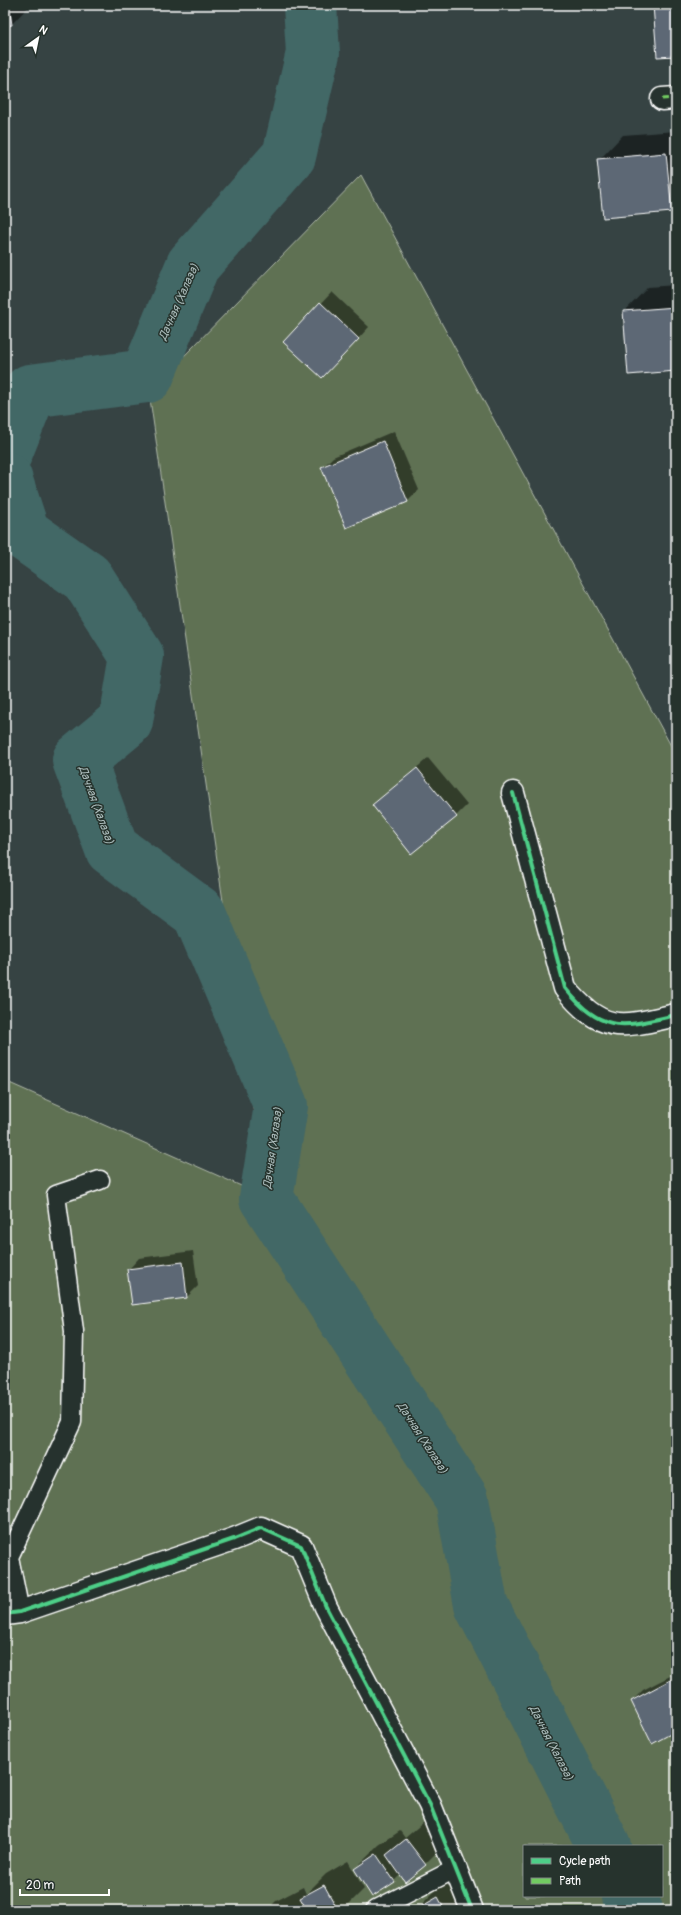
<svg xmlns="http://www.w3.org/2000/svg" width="681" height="1915" viewBox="0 0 681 1915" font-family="Pangolin,sans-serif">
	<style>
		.green { fill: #5f7153; stroke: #afb8a9; fill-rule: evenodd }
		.shadow { fill: #0007 }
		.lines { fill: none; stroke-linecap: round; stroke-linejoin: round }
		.river { stroke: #426766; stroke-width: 54 }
		.building { fill: #5d6875; stroke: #fff }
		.lane-casing { stroke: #fff; stroke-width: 21 }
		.street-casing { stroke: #fff; stroke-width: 25 }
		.lane { stroke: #26332d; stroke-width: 18 }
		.street { stroke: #26332d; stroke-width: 22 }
		.quiet { stroke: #71cb61; stroke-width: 3; stroke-dasharray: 6 3; stroke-linecap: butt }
		.cycleway-casing { stroke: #26332d; stroke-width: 6 }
		.cycleway { stroke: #4dcf88; stroke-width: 4 }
		.labels { text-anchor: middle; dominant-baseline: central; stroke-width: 3; stroke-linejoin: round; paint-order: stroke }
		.water-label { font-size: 12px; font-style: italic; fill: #aabbba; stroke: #26332d }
	</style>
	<rect width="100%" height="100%" fill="#364343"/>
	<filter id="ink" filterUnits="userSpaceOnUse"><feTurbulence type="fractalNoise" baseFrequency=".025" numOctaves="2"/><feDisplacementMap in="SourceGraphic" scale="8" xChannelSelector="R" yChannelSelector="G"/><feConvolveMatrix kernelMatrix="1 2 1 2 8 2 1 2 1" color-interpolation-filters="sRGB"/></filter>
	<g filter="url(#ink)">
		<path class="green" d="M361,175L676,755V1910H5V1081L266,1197L149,392ZM524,1846H662V1896H524Z"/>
		<g class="shadow">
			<path d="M5,5H30L12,24L5,25Z"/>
			<path d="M676,131V207L671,211L599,160L623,135Z"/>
			<path d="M676,285V370L624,312L648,287Z"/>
			<path d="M332,292L369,327L333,366L285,342Z"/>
			<path d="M394,431L419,490L408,501L347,527L322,468L333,457Z"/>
			<path d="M428,758L467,805L456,816L373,805Z"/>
			<path d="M193,1251L198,1286L187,1297L133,1304L129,1269L139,1258Z"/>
			<path d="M676,1673V1730L632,1701L643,1690Z"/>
			<path d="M431,1816L449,1840L425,1864L401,1874L394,1881L355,1869L379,1845L400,1831L405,1838Z"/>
			<path d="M348,1861L364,1889L343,1910H267L276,1901L303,1887L306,1894L326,1874Z"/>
			<path d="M462,1874L469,1910H416L438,1888Z"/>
		</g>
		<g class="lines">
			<g class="river">
				<path d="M5,454L30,391L147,376L193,265L289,156L313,53L310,5"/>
				<path d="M5,478L23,533L87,578L137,656L126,721L79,760L112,849L199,913L281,1106L266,1198L462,1499L481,1605L604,1846"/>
				<path d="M629,1896L636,1910"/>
			</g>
		</g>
		<g class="building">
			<path d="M5,5H9L12,25L5,26Z"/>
			<path d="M653,5H676V56L657,57Z"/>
			<path d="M666,153L672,212L603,218L597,159Z"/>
			<path d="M320,302L359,339L322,378L283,342Z"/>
			<path d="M676,307V371L628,375L623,311Z"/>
			<path d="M383,441L408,502L346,528L321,467Z"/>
			<path d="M417,768L457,817L411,854L372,805Z"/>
			<path d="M183,1262L187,1298L132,1305L127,1269Z"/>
			<path d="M676,1677V1731L652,1744L631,1701Z"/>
			<path d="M406,1839L426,1865L405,1882L386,1855Z"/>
			<path d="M376,1854L395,1882L372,1897L354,1869Z"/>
			<path d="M324,1885L338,1910H307L300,1898Z"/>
			<path d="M438,1897L445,1910H415Z"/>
		</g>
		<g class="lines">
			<g class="lane-casing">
				<g id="lane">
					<path d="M20,1612L9,1557L72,1422L74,1331L56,1195L100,1180"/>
					<path d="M375,1910L455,1869"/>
				</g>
			</g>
			<g class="street-casing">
				<g id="street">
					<path d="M662,99L676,98"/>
					<path d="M513,793L565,988C603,1035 623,1027 676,1015"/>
					<path d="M5,1614L20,1612L234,1539L261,1528L301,1546L326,1607L430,1805L472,1910"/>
				</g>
			</g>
			<use href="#lane" class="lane"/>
			<use href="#street" class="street"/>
			<path class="quiet" d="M662,99L676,98"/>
			<g class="cycleway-casing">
				<g id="cycleway">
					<path d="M513,793L565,988C603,1035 623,1027 676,1015"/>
					<path d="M5,1614L20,1612L234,1539L261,1528L301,1546L326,1607L430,1805L472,1910"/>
				</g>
			</g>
			<use href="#cycleway" class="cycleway"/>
		</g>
	</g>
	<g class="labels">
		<g class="water-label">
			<text transform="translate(179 302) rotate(-66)">Дачная (Халаза)</text>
			<text transform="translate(96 805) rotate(70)">Дачная (Халаза)</text>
			<text transform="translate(273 1148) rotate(-82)">Дачная (Халаза)</text>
			<text transform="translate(422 1438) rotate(57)">Дачная (Халаза)</text>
			<text transform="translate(551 1743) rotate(63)">Дачная (Халаза)</text>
		</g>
	</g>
	<rect width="681" height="1915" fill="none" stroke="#26332d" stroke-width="20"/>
	<rect x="10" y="10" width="661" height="1895" fill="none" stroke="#fff" stroke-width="1.5" filter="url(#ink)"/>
	<rect x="523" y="1845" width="140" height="52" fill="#26332d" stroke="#7d8581"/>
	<rect x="531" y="1858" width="20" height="6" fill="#4dcf88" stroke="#7d8581"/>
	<text x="559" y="1865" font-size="12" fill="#ffffff">Cycle path</text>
	<rect x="531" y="1878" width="20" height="6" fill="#71cb61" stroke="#7d8581"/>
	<text x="559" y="1885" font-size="12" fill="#ffffff">Path</text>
	<g transform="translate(38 38) rotate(33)" stroke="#26332d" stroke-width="3" paint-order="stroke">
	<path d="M0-3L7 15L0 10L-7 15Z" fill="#ffffff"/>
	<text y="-6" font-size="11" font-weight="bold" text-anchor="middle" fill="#ffffff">N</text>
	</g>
	<path d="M20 1889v6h89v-6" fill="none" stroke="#ffffff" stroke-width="2"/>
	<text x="26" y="1889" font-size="12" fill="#ffffff" stroke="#26332d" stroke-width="3" paint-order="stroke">20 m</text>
</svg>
